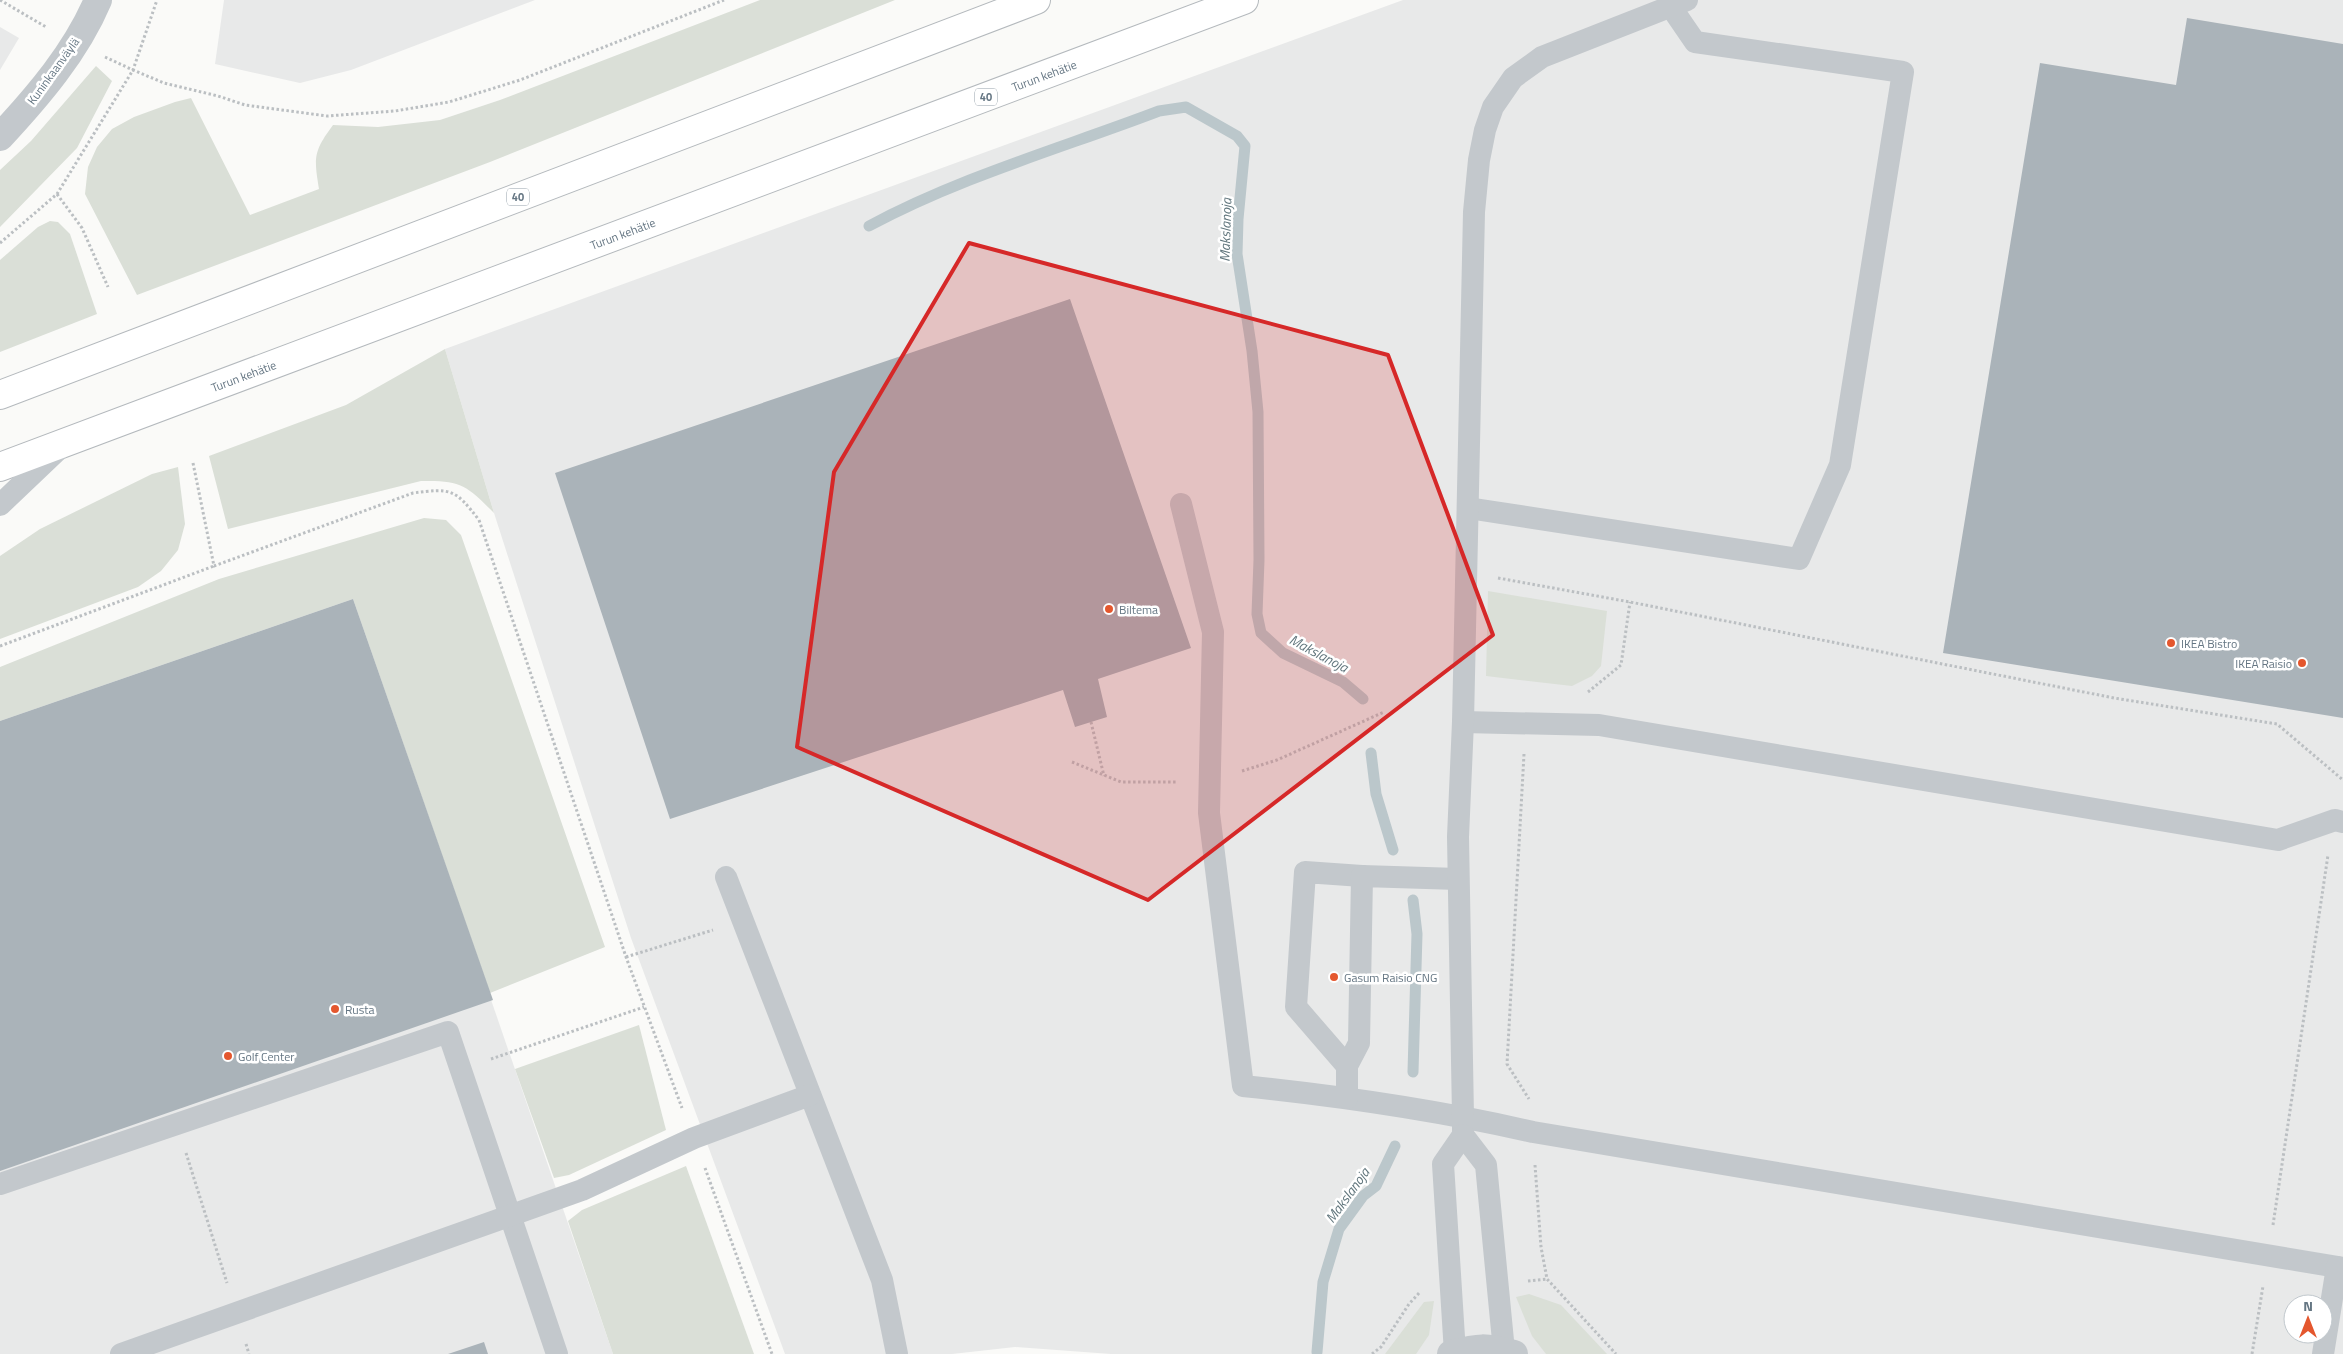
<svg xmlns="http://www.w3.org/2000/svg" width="2343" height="1354" viewBox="0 0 2343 1354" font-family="'Titillium Web',sans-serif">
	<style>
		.built { fill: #e8e9e9; fill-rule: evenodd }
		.green { fill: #dadfd7 }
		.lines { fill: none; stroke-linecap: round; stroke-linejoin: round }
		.stream { stroke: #bbc7cb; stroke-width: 11 }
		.building { fill: #aab3b9 }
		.trunk-casing { stroke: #b4b9bd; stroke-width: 30 }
		.path { stroke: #bbbfc2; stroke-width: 3; stroke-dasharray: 2.5 2.5; stroke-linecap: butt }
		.service { stroke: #c3c8cc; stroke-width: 22 }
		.tertiary { stroke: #c3c8cc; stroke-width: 28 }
		.trunk { stroke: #fff; stroke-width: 28 }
		.marked { fill: #d62828; fill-opacity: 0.2; stroke: #d62828; stroke-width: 4; stroke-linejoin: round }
		.poi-dot { fill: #e4572e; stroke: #fff; stroke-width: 2 }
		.labels { text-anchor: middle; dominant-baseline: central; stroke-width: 5; stroke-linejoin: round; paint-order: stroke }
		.shield { fill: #fff; stroke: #939fa8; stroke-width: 1 }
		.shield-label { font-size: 11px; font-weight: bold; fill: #657683 }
		.street-label { font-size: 12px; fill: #657683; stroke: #fff }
		.poi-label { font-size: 12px; fill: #657683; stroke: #fff; text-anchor: start }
		.water-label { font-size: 14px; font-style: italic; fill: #60757c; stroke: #fff }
	</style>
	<rect width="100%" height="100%" fill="#fafaf8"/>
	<g class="built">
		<path d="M224,0H535L351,70L300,83L215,64Z"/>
		<path d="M1403,0H2343V1354H1111L1015,1347L952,1354H785L631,938L494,513L445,349ZM2293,1304H2323V1334H2293Z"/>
		<path d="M0,27L19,38L0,70Z"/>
		<path d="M353,599L613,1354H0V721Z"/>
	</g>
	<g class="green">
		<path d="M760,0H895L490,162L137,295L85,194L88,167L97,147L112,129L134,117L175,102L191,98L250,215L319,189C314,158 313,152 333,125L378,127L440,120L500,100Z"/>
		<path d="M96,66L112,81L77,148L0,227V170L31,141Z"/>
		<path d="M50,221L58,222L70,234L97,314L0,352V260L38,227Z"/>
		<path d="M445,349L494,513C467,485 460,480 421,481L228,529L209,456L346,405Z"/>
		<path d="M178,467L185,524L178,550L161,571L138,587L0,639V556L40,529L152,474Z"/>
		<path d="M424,518L446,520L461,535L605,947L490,993L353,599L0,721V667L219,579Z"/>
		<path d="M1488,591L1607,611L1601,666L1592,676L1572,686L1486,676Z"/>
		<path d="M639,1025L666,1130L569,1175L554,1178L515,1069Z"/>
		<path d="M686,1166L754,1354H613L568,1221L582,1210Z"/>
		<path d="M1529,1294L1561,1305L1607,1354H1546L1532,1336L1516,1297Z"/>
		<path d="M1434,1301L1429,1335L1416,1354H1385L1424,1302Z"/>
	</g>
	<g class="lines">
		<g class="stream">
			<path d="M869,226C960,177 1062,148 1159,111L1186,107L1237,136L1245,146L1238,219L1237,254L1252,351L1258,412L1259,560L1257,614L1261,633L1283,653L1343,682L1363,699"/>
			<path d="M1371,753L1376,794L1393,850"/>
			<path d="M1413,1072L1417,934L1413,900"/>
			<path d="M1317,1352L1323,1282L1339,1229L1363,1196L1376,1186L1395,1146"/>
		</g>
	</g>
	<g class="building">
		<path d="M2187,18L2343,44V718L1943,653L2040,63L2176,85Z"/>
		<path d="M1070,299L1191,648L1098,679L1107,717L1075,727L1063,690L670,819L555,473Z"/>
		<path d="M353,599L493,1000L0,1171V721Z"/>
		<path d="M484,1342L488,1354H448Z"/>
	</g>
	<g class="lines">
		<g class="trunk-casing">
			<g id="trunk">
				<path d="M0,395L1036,0"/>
				<path id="s1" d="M0,467L1244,0"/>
			</g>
		</g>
		<g class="path">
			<path d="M0,0L46,27"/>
			<path d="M105,57L133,70L157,0"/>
			<path d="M57,194L82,228L108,287"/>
			<path d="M0,243L57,194L133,70L164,83L218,96L245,105L327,116L395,111L449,102L520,80L724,0"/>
			<path d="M193,463L214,566L413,493C452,488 455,489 479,520L626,957L682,1108"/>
			<path d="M1498,578L1630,602L2114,698L2277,724L2343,780"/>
			<path d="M0,646L214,566"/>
			<path d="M1588,692L1621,665L1630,602"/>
			<path d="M1091,722L1104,776"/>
			<path d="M1524,754L1507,1064L1529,1099"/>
			<path d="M1072,762L1121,782H1178"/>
			<path d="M1242,771L1277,760L1384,712"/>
			<path d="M626,957L713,930"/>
			<path d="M491,1059L644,1007"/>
			<path d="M186,1153L227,1283"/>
			<path d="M1535,1165L1541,1247L1547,1279L1616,1354"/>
			<path d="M705,1168L772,1354"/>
			<path d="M2273,1225L2328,855"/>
			<path d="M1528,1281L1547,1279"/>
			<path d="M246,1344L249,1354"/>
			<path d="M1372,1354L1381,1347L1409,1304L1420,1292"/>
			<path d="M2252,1354L2263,1286"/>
		</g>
		<g class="service">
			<path d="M1181,504L1213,632L1209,813L1243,1086C1340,1096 1437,1110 1533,1132L2343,1268"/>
			<path d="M0,505L63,445"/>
			<path d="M1468,508L1799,559L1840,465L1903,72L1695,42L1671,7"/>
			<path d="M1463,722L1599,725L2278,840L2335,820L2343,822"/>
			<path d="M726,877L882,1280L897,1354"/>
			<path d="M1347,1066L1296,1007L1305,872L1362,876"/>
			<path d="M1347,1098V1066L1359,1043L1362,876L1458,879"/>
			<path d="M0,1184L448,1032L557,1354"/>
			<path d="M1504,1351L1486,1165L1463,1135V1116L1458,837L1463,722L1474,212L1479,160L1485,130L1493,107L1513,78L1542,57L1687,0"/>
			<path d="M1455,1353L1443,1164L1463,1135"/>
			<path d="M121,1354L582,1190L694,1138L810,1095"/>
			<path d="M2323,1354L2337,1267"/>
		</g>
		<g class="tertiary">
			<path d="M0,137C38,96 76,52 98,0"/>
			<path d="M1451,1354C1479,1347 1485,1346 1514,1354"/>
		</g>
		<use href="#trunk" class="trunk"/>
	</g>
	<path class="marked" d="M969,243L1388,355L1493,635L1148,900L797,747L834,472Z"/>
	<g class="poi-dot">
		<circle cx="1109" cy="609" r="5"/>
		<circle cx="2171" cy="643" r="5"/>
		<circle cx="2302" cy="663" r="5"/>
		<circle cx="1334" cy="977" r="5"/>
		<circle cx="335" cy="1009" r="5"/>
		<circle cx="228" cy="1056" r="5"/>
	</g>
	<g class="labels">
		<g class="shield">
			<rect x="975" y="88.5" width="22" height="17" rx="4"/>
			<rect x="507" y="188.5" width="22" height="17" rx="4"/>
		</g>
		<g class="shield-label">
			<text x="986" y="97">40</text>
			<text x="518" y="197">40</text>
		</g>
		<g class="street-label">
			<text transform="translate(53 71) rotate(-54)">Kuninkaanväylä</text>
			<text stroke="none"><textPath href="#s1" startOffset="1115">Turun kehätie</textPath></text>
			<text stroke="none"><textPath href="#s1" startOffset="665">Turun kehätie</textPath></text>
			<text stroke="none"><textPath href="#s1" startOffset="260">Turun kehätie</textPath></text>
		</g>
		<g class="poi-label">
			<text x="1119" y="609">Biltema</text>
			<text x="2181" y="643">IKEA Bistro</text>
			<text x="2292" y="663" text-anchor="end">IKEA Raisio</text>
			<text x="1344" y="977">Gasum Raisio CNG</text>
			<text x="345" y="1009">Rusta</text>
			<text x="238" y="1056">Golf Center</text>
		</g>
		<g class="water-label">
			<text transform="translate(1225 230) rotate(-88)">Makslanoja</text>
			<text transform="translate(1319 653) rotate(28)">Makslanoja</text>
			<text transform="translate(1347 1195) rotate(-54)">Makslanoja</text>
		</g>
	</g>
	<g transform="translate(2308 1319)"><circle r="24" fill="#ffffff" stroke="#c1c8cd"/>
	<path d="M0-4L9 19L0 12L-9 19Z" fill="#e4572e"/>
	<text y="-8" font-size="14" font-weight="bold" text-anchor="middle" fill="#657683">N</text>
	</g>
</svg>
